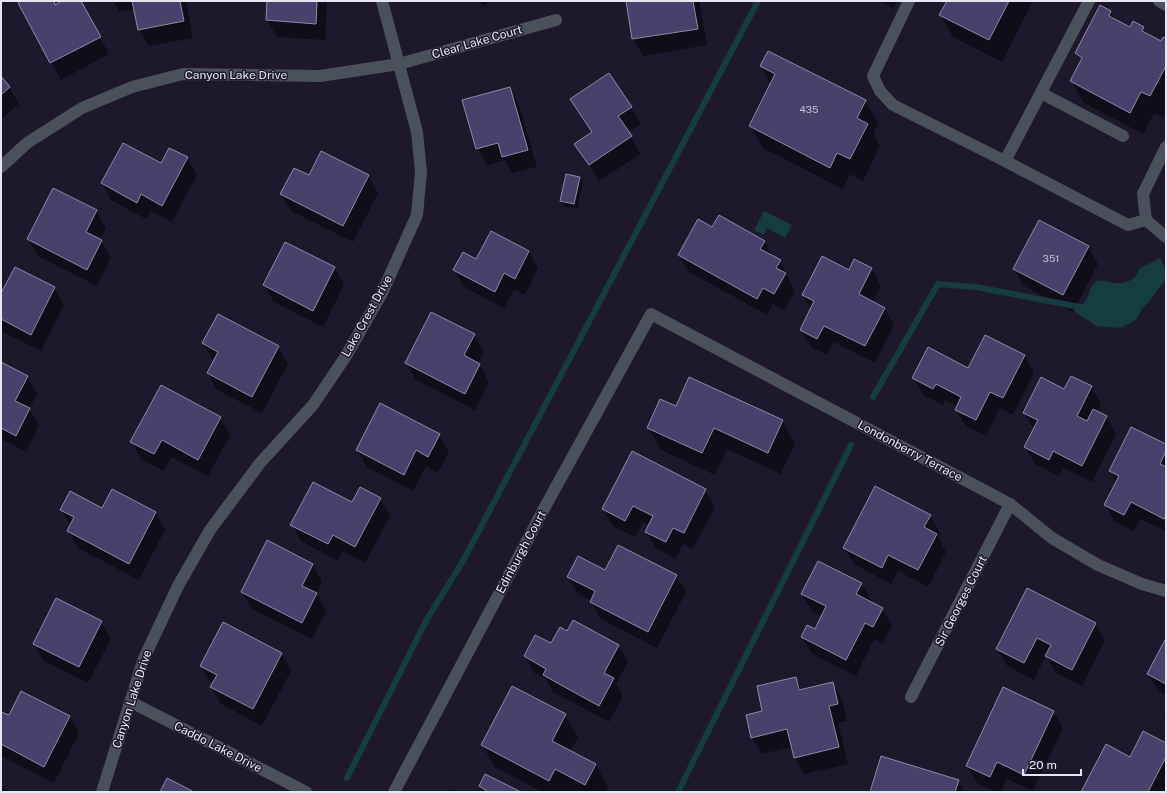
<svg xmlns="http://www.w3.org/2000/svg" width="1167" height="793" viewBox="0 0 1167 793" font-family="'Public Sans',sans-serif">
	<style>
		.water { fill: #153c41 }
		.shadow { fill: #0007 }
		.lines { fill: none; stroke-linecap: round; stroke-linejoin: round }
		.stream { stroke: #153c41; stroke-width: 6 }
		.building { fill: #49406c; stroke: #8f8ba6 }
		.minor { stroke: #4a515b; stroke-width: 12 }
		.labels { text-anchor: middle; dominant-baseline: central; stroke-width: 3; stroke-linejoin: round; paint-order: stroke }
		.number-label { font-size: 10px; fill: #c1bcd2 }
		.street-label { font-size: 12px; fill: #e9e5f4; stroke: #1e182d }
	</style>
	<rect width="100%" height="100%" fill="#1e182d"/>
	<g class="water">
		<path d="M764,211L792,225L785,238L767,228L764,235L754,230Z"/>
		<path d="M1160,258L1166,270V280L1161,285L1150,300L1142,309L1137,318L1131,323L1120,328L1096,326L1074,311V307H1080C1089,300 1089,287 1094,283C1101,278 1107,282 1115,283C1125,284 1137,280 1139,269Z"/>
	</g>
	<g class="shadow">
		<path d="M23,1H53L56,6L64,1H81L109,54L61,80L19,3Z"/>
		<path d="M113,1H186L193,38L149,46L139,29L135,9L120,12Z"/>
		<path d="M268,1H327L325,40L277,37L267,20Z"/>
		<path d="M478,1H490L483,7Z"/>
		<path d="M627,1H699L707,45L643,56L633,39Z"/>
		<path d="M879,1H897L893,8Z"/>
		<path d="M945,1H1033L1002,62L953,37L940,15L946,4Z"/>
		<path d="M1111,12L1116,20L1130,28L1133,23L1144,28L1148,35L1162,42L1166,39V112L1163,118L1154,113L1143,134L1084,103L1071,81L1081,62L1076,53Z"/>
		<path d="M761,66L865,101L878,123L873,133L880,146L863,181L850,174L843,189L763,148L750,126L771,84Z"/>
		<path d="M1,78L9,87L19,104L1,120Z"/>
		<path d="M509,88L519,105L537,167L512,173L505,160L487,165L477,148Z"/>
		<path d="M631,108L641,124L628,133L641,154L599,181L576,144L593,133L581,116Z"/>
		<path d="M123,144L161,165L187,158L197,175L172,222L151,211L146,219L111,200L102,183Z"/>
		<path d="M368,176L378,193L353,242L291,211L281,194L309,177Z"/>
		<path d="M580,178L583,183L577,209L564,206L561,201Z"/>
		<path d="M96,211L106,228L100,240L111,258L97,286L38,256L28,239Z"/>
		<path d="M712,228L764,241L773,257L780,261L795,291L784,311L773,304L767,315L689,272L679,255Z"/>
		<path d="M1088,247L1098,264L1073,312L1024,286L1014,269Z"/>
		<path d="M529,252L538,268L525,295L514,289L504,308L464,287L454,270L477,260Z"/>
		<path d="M855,260L872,269L881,286L873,302L884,308L894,325L875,363L834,342L827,355L811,347L801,330L811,309L803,295L849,271Z"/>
		<path d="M335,268L344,285L323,327L274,302L264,285Z"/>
		<path d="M54,288L64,305L41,351L1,331V294Z"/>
		<path d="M474,335L484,352L477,364L480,365L489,382L475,410L416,380L406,363Z"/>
		<path d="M985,336L1025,356L1034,373L1013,415L1000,408L986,436L966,426L956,410L958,407L945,400L943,405L923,395L914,378L969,369Z"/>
		<path d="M203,343L278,347L288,364L262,413L217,390L208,373L214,361Z"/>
		<path d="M1,363L27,377L37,394L29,409L39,426L26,452L1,439Z"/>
		<path d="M1071,377L1092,387L1101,404L1097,413L1106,417L1116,434L1092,482L1063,468L1059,476L1035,464L1025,447L1034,429L1024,413L1065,390Z"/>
		<path d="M676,408L782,421L795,443L781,474L727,449L715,475L661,450L648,428Z"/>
		<path d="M220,418L230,435L208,476L171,457L164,471L141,459L132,442Z"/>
		<path d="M439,435L449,452L438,473L426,466L413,491L367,467L357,450Z"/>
		<path d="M1166,445V531L1140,519L1134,531L1115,522L1105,505L1116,483L1110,471Z"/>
		<path d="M112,490L156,513L165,530L139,580L78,548L68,531L71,526L61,510H102Z"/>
		<path d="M705,490L715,507L693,549L683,544L675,559L656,548L646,532L649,526L643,522L635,537L613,526L603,509Z"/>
		<path d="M380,499L390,516L365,563L342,551L338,561L301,541L292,524L352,503Z"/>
		<path d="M930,516L940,533L938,537L946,552L928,587L898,571L891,584L854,564L844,548Z"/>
		<path d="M312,564L322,581L316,593L326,611L312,639L252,609L242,592Z"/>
		<path d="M606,571L676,576L686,592L657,648L601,619L591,602L592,601L578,594L568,577Z"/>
		<path d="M861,583L871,600L870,602L882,609L892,625L883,644L874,639L856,676L812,654L802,637L815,631L822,616L812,611L802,594Z"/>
		<path d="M1028,589L1095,624L1105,640L1082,686L1056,673L1046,655L1034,680L1007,666L997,649Z"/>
		<path d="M101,622L111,639L88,683L44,661L34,644Z"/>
		<path d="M224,623L282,654L291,671L262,726L221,704L211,687L213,684L211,683L201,666Z"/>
		<path d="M568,632L618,645L628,662L616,684L623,696L609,722L553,692L546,679L534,673L525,656L552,645Z"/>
		<path d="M1166,639V695L1158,691L1148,674Z"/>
		<path d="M795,678L802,690L832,683L842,700L847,721L838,723L848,764L804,774L795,758L792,747L762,754L752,738L764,712Z"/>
		<path d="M1166,710V718L1164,715Z"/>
		<path d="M1053,711L1063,728L1033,791L1007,779L1001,792H997L977,783L967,766Z"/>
		<path d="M1,713L9,717H70L79,733L54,783L1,756Z"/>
		<path d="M565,715L578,737L570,752L596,765L608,787L606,792H570L568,791L567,792H542L495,767L482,745Z"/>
		<path d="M1166,744V792H1082Z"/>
		<path d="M958,781L964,792H871Z"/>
		<path d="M480,786L519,792H483Z"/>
		<path d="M1,787L11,792H1Z"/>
		<path d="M452,789L458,792H451Z"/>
	</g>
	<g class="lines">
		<g class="stream">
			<path d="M873,397L938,284L976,287L1080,307H1087"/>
			<path d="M347,778L427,619L463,561L758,1"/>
			<path d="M678,792L851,445"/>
		</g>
	</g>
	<g class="building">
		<path d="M21,1H54L55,5L62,1H81L101,37L50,63L18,3Z"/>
		<path d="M132,1H180L184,21L138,30Z"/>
		<path d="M267,1H317L316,24L266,20Z"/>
		<path d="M626,1H693L698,29L632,39Z"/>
		<path d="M947,1H1009L989,40L939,15Z"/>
		<path d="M1100,5L1111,11L1109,16L1130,27L1133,21L1144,27L1142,31L1161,41L1163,37L1166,38V66L1150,96L1141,92L1130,113L1070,81L1082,58L1075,53Z"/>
		<path d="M768,51L866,100L857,118L868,124L850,159L837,153L830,168L749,126L775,74L760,66Z"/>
		<path d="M609,73L632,107L618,116L632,136L589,165L574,144L592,132L570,99Z"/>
		<path d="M1,76L10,87L1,95Z"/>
		<path d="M510,87L528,150L502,157L498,143L476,149L462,100Z"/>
		<path d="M123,143L161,163L169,148L188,157L162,206L141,194L137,203L101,183Z"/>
		<path d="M321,151L369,175L343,226L280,194L294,168L309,175Z"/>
		<path d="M566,174L580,177L574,204L560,201Z"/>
		<path d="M53,188L97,210L86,232L102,240L87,270L27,239Z"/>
		<path d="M719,215L765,241L760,249L781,260L776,268L786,273L774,294L763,288L757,299L678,255L698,219L712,227Z"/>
		<path d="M1039,220L1089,246L1063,295L1013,269Z"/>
		<path d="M491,231L529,251L515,279L504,273L495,292L453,270L463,252L476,259Z"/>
		<path d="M285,242L335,267L313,311L263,285Z"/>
		<path d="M822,256L849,270L854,259L872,268L859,294L885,308L865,346L824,326L817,339L800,330L814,301L802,295Z"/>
		<path d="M15,267L55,287L31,335L1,319V293Z"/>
		<path d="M431,312L475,334L464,355L480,364L465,394L405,363Z"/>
		<path d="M218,314L279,346L252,397L207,373L218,352L202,343Z"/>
		<path d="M985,335L1025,355L1003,398L990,392L976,420L955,410L961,397L936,384L933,389L912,378L928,347L968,368Z"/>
		<path d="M1,362L28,376L15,401L30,408L16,436L1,428Z"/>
		<path d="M1071,376L1092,386L1077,416L1087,421L1093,409L1107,416L1082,466L1053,451L1049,460L1024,447L1038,420L1023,413L1041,377L1064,389Z"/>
		<path d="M689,377L783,420L768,453L714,428L702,453L647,428L660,399L676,406Z"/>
		<path d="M161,385L221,417L198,460L162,440L154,454L130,442Z"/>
		<path d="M380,403L440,434L428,457L416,450L404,475L356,450Z"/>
		<path d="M1131,427L1166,444V451L1160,464L1166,467V515L1164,519L1131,502L1124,515L1104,505L1119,476L1109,471Z"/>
		<path d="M632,451L706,489L684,533L673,528L666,542L645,532L653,516L633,506L625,521L602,509Z"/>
		<path d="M313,482L352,502L360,487L381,498L355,547L333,535L328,544L290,525Z"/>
		<path d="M875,486L931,515L924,527L937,534L918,570L888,555L882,568L843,548Z"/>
		<path d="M112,489L156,512L129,564L67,531L74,517L60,510L70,491L102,508Z"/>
		<path d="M267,540L313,564L302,586L317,593L302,623L241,592Z"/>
		<path d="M618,545L677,575L648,632L590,602L595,591L567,577L578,556L605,570Z"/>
		<path d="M818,561L862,583L856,594L883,608L873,627L865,623L846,660L801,637L807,625L815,629L826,606L801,594Z"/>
		<path d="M1027,588L1096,623L1072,670L1045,656L1051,645L1037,638L1024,663L996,649Z"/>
		<path d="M56,598L102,621L79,667L33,644Z"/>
		<path d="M573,620L619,645L604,673L614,678L599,706L543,675L546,669L524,656L535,635L551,643L560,627L567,631Z"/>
		<path d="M223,622L282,653L253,709L210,687L217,675L200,666Z"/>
		<path d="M1166,638V684L1147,674Z"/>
		<path d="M796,677L799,690L833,682L838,704L829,706L839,747L794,758L787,729L751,738L746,715L762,711L757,686Z"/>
		<path d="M512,686L566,714L552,741L596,764L585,785L555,769L549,781L481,745Z"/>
		<path d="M1003,687L1054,711L1024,775L997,762L990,777L966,766Z"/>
		<path d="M21,691L70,716L44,767L1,744V712L9,715Z"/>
		<path d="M1143,731L1166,743V757L1148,792H1081L1106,744L1130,757Z"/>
		<path d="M881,756L959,780L955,792H870Z"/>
		<path d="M485,774L521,792H487V791L479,786Z"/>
		<path d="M167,778L194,792H160Z"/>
	</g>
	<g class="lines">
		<g class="minor">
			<path d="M909,1L873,76L880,91L893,105L1005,161L1089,1"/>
			<path d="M1159,1L1166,5"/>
			<path d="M1041,93L1123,136"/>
			<path d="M1166,147L1143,194L1146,220L1166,237"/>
			<path d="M1005,161L1128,225L1146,220"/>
			<path d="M1,167L27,143L82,108L132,87L183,74L320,76L399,64L556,20"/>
			<path d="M911,697L1010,504"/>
			<path d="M131,702L306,792"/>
			<path d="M102,792L144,658L178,586L210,530L260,463L313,405L346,356L382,293L417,215L421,172L417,132L382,1"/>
			<path d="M394,792L546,505L651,314L1010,504L1052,538L1098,565L1142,584L1166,591"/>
		</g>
	</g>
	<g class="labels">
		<g class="number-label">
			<text x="809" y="109">435</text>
			<text x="1051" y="258">351</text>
		</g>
		<g class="street-label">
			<text transform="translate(477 42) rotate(-16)">Clear Lake Court</text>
			<text x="236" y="75">Canyon Lake Drive</text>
			<text transform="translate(367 316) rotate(-61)">Lake Crest Drive</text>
			<text transform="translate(910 451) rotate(28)">Londonberry Terrace</text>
			<text transform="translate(521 552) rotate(-62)">Edinburgh Court</text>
			<text transform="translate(961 601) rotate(-63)">Sir Georges Court</text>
			<text transform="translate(132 699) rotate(-72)">Canyon Lake Drive</text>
			<text transform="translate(218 747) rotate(27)">Caddo Lake Drive</text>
		</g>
	</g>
	<rect width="1167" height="793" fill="none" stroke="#e9e5f4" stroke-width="4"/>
	<path d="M1023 769v6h58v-6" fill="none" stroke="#e9e5f4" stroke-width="2"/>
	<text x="1029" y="769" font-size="12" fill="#e9e5f4" stroke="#1e182d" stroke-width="3" paint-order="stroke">20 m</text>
</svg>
